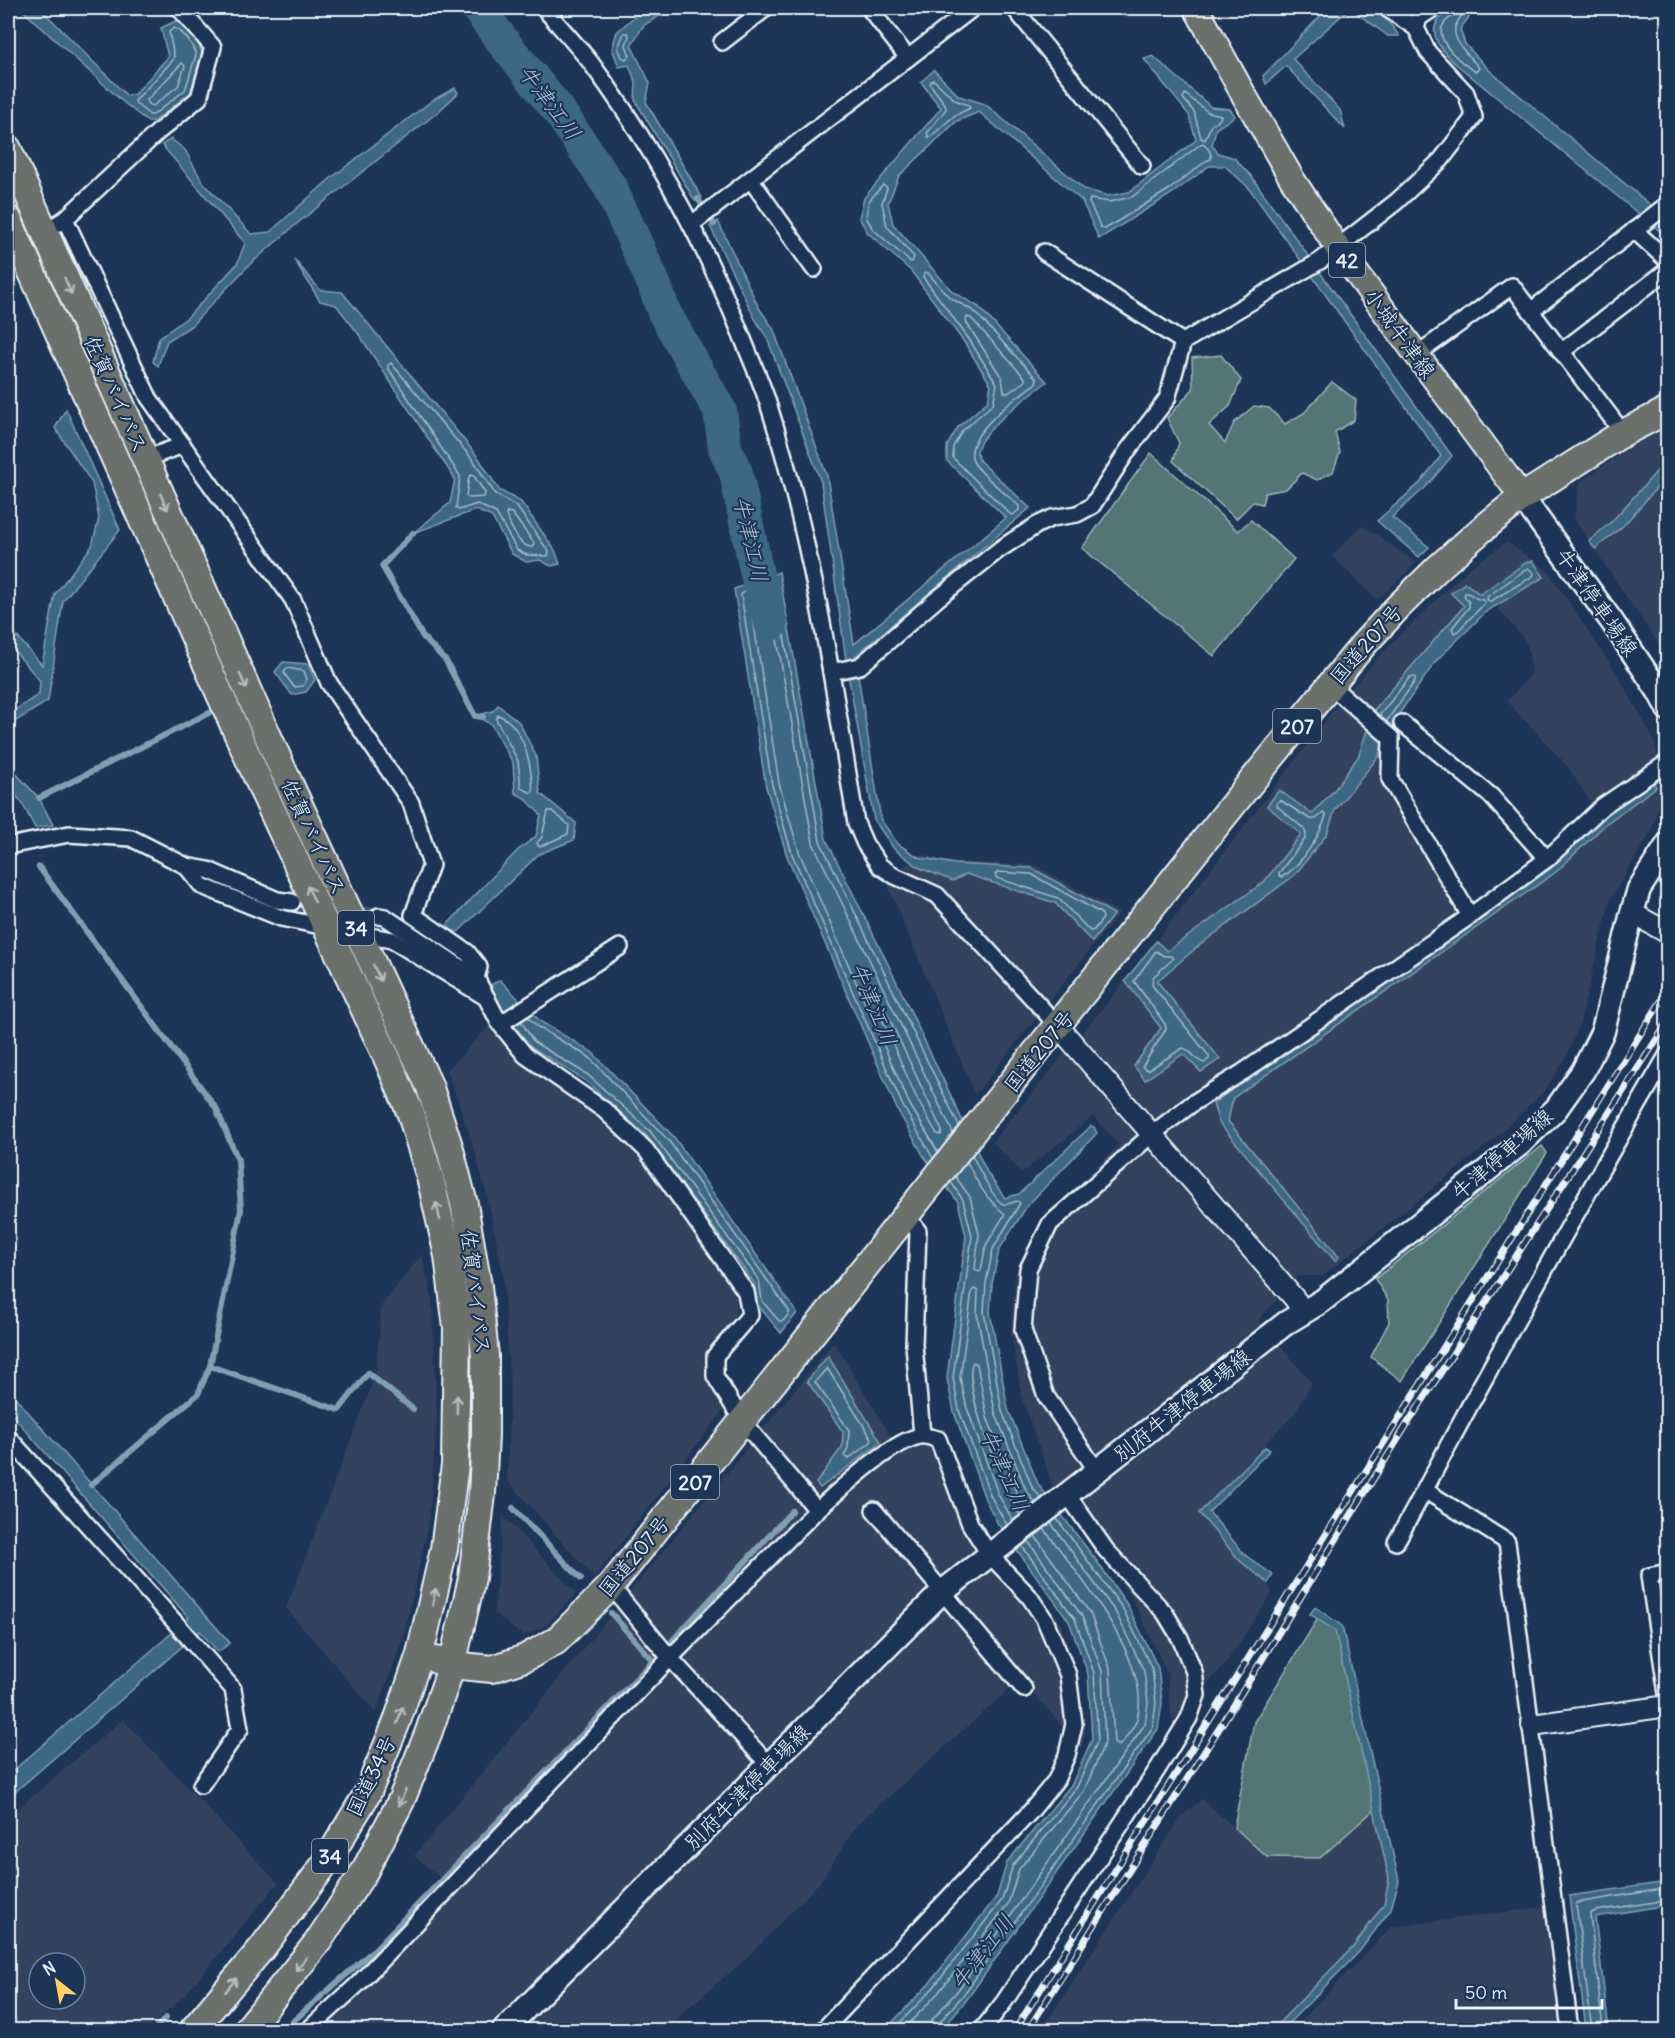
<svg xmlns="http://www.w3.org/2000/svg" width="1675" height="2038" viewBox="0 0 1675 2038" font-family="Delius,'Klee One',sans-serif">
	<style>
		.built { fill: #32425e; fill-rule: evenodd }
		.green { fill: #527575; stroke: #9db3b6; stroke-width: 1.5 }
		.water { fill: #3d6883; stroke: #819fb2; stroke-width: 1.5 }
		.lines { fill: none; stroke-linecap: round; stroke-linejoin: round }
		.shore { stroke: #a4bac9; stroke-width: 1.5 }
		.stream { stroke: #819fb2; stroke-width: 6 }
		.river { stroke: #3d6883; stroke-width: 34 }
		.minor-tunnel { stroke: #3b516f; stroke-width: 15; stroke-dasharray: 15 8; stroke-linecap: butt }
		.minor-casing { stroke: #e8f1f8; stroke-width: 20 }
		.tertiary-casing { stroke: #e8f1f8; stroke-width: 24 }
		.secondary-casing { stroke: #e8f1f8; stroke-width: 27 }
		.primary-casing { stroke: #e8f1f8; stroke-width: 28 }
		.trunk-casing { stroke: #e8f1f8; stroke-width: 30 }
		.minor { stroke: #1d3557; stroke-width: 15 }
		.tertiary { stroke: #1d3557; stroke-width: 20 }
		.secondary { stroke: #1d3557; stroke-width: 22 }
		.primary { stroke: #6c706d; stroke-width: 24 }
		.trunk { stroke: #6c706d; stroke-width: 26 }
		.rail-casing { stroke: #e8f1f8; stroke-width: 7 }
		.rail { stroke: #1d3557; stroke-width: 4.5; stroke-dasharray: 14; stroke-linecap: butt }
		.oneway { stroke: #b6bdc0 }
		.labels { text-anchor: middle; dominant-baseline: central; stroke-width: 4.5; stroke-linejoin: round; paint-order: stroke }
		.shield { fill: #1d3557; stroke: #abb9c8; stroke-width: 1.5 }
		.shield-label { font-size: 20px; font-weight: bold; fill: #e8f1f8 }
		.street-label { font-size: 21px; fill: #e8f1f8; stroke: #1d3557 }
		.water-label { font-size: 22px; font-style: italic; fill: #acc1cf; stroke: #1d3557 }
	</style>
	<rect width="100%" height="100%" fill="#1d3557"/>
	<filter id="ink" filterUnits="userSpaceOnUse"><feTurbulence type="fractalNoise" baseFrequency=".0167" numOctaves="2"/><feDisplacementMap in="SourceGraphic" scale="12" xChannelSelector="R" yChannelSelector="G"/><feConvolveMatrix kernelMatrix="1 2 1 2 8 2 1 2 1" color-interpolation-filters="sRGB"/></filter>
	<g filter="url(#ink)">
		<g class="built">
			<path d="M1654,431L1667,439V657L1574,519L1580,482Z"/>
			<path d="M1361,526L1376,534L1416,563L1377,600L1332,556Z"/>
			<path d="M1507,542L1548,571L1621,680L1654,740L1659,761L1662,794L1651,832L1610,900L1580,1023L1567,1056L1546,1089L1491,1142L1323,1276H1299L1258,1320L1312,1383L1294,1414L1199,1513L1240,1561L1268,1583L1272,1593L1225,1665L1172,1722L1167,1673L1132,1598L1053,1487L1022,1399L1011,1332L1015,1273L1041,1222L1119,1145L1093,1116L1022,1173L992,1142L1125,981L1347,693L1385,650L1469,568ZM1492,601L1527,643L1532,673L1507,701L1568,767L1603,822L1553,872L1479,922L1395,778L1382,720Z"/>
			<path d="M919,854L952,862L1035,865L1119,913L975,1095L886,881Z"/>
			<path d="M489,1026L524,1063L592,1114L644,1162L737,1297L735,1317L711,1352L726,1407L594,1578L507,1480L510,1391L503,1274L488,1200L473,1145L447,1070Z"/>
			<path d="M422,1254L432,1298L437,1418L429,1521L404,1636L376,1713L286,1608L376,1374L381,1306Z"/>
			<path d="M834,1342L894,1441L945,1428L978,1524L1060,1621L1077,1675L1086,1732L1081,1748L1021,1679L857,1825L820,1882L745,1960L684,2011L668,2030H298L447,1883L414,1856Z"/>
			<path d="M503,1515L576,1593L547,1625L523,1636L494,1613Z"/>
			<path d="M123,1719L278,1883L186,1994L146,2030H28L8,2019V1817ZM39,1963H75V1999H39Z"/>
			<path d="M1202,1799L1267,1857H1320L1375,1809L1394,1880L1388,1906L1357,1951L1278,2030H1041L1182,1816Z"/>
			<path d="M1543,1907L1560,2030H1292L1391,1927Z"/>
		</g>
		<g class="green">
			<path d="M1221,355L1241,380L1230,406L1209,425L1225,443L1234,423L1254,406L1269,408L1285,424L1304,413L1332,382L1356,400L1354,420L1335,432L1340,452L1333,472L1317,480L1302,473L1286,489L1265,493L1262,504L1253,502L1236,519L1173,461L1179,443L1167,418L1193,389L1192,358Z"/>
			<path d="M1151,453L1238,531L1251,520L1294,559L1214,656L1082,548Z"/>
			<path d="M1542,1146L1547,1153L1402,1381L1371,1357L1389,1322L1388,1300L1375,1279Z"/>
			<path d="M1320,1615L1338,1628L1375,1809L1320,1858L1267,1857L1234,1827L1254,1722Z"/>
		</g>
		<g class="water">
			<path d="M20,8H40L127,96L135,94L168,57L161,28L178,20L196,40L203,54L190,94L154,121L148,122L123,102Z"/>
			<path d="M644,8H673L644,25L631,45L650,83L646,102L702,198L695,201L635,100L636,83L629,65L619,67L612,48L617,32Z"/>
			<path d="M1328,8C1362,8 1379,3 1399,36H1388L1350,8L1293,59L1340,110L1345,129L1286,66L1266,84L1263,76Z"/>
			<path d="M1455,8H1476L1460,29L1465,44L1489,70L1665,217L1667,216V237L1451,60C1442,50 1428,35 1438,20C1441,15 1450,11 1455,8Z"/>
			<path d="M1153,56L1211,107L1230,109L1235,116L1216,129L1212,145L1218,153L1234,158L1251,176L1452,456L1426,487L1392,517L1429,547L1419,557L1377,521L1420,483L1441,456L1249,188L1225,166H1209L1173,193L1099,239L1082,201L979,112L957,121L899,176L888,203L893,224L953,292L979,307L1047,382C1033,392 977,434 977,452C977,452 979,460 980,461L1030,508L855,656L881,820L898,844L918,857L954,864L1032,868L1114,914L1092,942L1055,903L966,874L953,881L920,868L894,849L874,820L848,674L821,482L767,338L754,317L710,226L718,221L759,308L773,328L827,476L854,644L1006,518L947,461V446L958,427L988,401L991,385L964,342L911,271L868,233L859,218L864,198L941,108L921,82L934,70L959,96L985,104L1084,189L1108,196L1129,192L1196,140L1189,115L1144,59Z"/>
			<path d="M455,88L458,93L438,112L299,222L248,266L191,326L167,341L158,366L153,362L159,338L188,317L237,264L245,243L162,145L171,139L185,150L202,181L251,234L270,232L331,178L433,100Z"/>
			<path d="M294,259L320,290L342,292L478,457L499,490L521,502L555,550L560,564L551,566L540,560L526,562L512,554L492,517L476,510L413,533L450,503L455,479L358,333L336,305L320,301Z"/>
			<path d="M66,409L120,530L63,601L48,701L8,726V715L39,694L40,681L8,643V626L42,665L55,594L92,546L99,518L92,483L55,428Z"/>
			<path d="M1667,460V476L1624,525L1595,549L1589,541L1612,521Z"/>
			<path d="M1533,561L1544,577L1487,611L1436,661L1387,731L1379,756L1335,810L1327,834L1295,875L1201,944L1157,981L1220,1059L1201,1072L1183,1054L1145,1080L1134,1066L1161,1028L1125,981L1156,941L1167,951L1264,882L1301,834L1267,806L1279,790L1312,814L1335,789L1358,757L1374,710L1464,606L1451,593L1465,583L1480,594L1527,562Z"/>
			<path d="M779,572L826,839L890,968L988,1174L1005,1198L1019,1194L1091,1126L1094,1127L1097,1133L1027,1206L999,1250L992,1284L990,1312L1008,1409L1038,1484L1096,1560L1128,1606L1158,1668L1162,1703L1158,1729L968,1998L941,2030H885L928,1985L997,1896L1007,1862L1072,1784L1092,1739L1088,1674L1069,1621L998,1524L985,1499L954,1412L947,1378L966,1236L958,1202L923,1155L897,1109L787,856L766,787L734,589Z"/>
			<path d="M283,662L308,664L315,680L306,692L292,695L275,672Z"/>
			<path d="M498,705L519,722L536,756L540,793L576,823L574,840L539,854L458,932L451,930L447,925L517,851L536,836L541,815L525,798L515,793L513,763L491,724L475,716L493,711Z"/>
			<path d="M8,765L39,798L53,825L35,828L22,803L8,786Z"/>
			<path d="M1652,780L1656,787L1607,823L1556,872L1233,1098L1228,1121L1339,1257L1335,1261L1219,1123L1213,1104L1226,1093L1550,869L1602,819Z"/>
			<path d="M500,980L541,1022L592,1052L674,1137L797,1313L781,1333L756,1303L754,1283L646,1135L584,1080L530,1046L499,1005L491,985Z"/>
			<path d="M828,1356L881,1442L820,1488L816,1483L842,1447L843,1432L807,1381Z"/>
			<path d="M8,1389L230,1643L218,1652L200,1631L8,1798V1775L189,1618L8,1410Z"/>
			<path d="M1265,1447L1270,1450L1209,1512L1245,1555L1273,1575L1268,1583L1240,1561L1199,1513Z"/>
			<path d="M1315,1607L1342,1626L1399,1881L1391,1909L1359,1952L1282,2030H1272L1354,1946L1384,1904L1389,1879L1335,1631L1310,1614Z"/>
			<path d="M1667,1882V1905L1595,1917L1609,2030H1586L1569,1896Z"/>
		</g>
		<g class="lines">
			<g class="shore">
				<path d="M1457,8C1456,17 1447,17 1443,25C1434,42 1464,65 1476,72L1479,68C1471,58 1452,41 1455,28C1456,21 1464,13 1468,8"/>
				<path d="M174,28C184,32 193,45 196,55L185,90L153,115H150L136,104L135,101L173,60L174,56L169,32Z"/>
				<path d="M624,33H628L629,36L626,45L630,56L625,59L622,57L618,48Z"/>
				<path d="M182,63L185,66L178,86L153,106L148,104L147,100Z"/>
				<path d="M934,80L955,100L968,105L970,108L954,116L929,138L927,133L946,109L945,104L930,84L931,81Z"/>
				<path d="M1185,94L1208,112L1221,115L1220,119L1211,125L1205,140L1201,138L1194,112L1183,98Z"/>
				<path d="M1202,143C1206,144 1213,155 1211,159L1206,161L1170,189L1105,229L1101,228L1089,202L1090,199L1109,202L1132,197Z"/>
				<path d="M883,185L887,188L882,203L887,226L914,257L912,262L909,261L873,229L866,217L869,201Z"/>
				<path d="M925,272L928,273L949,297L975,312L1037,379L1036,383C1018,396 959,438 974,463C981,474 1008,496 1019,506V510L1013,515L1010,514L953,458V447L962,431L993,404L997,384L969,339L923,277Z"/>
				<path d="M967,317L971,318L1025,378V381L1008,393L1004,392L1002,378L966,322Z"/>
				<path d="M391,363L473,460L495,494L517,507L549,552L548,556L527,555L517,550L496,513L477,504L459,510L456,508L460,476L388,368V365Z"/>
				<path d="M471,475L474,476L485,493L484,497L469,498L466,496L469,477Z"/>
				<path d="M507,512L512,513L534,543L533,547C518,548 512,527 506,516Z"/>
				<path d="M1528,568L1534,573L1533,576L1491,601L1487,600L1488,596Z"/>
				<path d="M1465,593C1471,592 1475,600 1483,600L1485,603L1457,632L1454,633L1452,628L1469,607V602L1464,596Z"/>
				<path d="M287,668L304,671L307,679L303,686L294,687L284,673Z"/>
				<path d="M498,715C525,725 531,765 533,791L532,793L521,788L518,761L496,719Z"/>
				<path d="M1379,716L1410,677H1415V681L1386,722"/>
				<path d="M1280,800L1310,819H1316L1323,813L1326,815C1321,835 1300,867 1282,877L1279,876V873L1305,839L1306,834L1304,829L1277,806V803Z"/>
				<path d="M548,811H552L569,825L568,834L539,847L537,843L542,837Z"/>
				<path d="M998,872L1031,874L1102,914L1103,918L1094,930L1090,931L1058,898L997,878L995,875Z"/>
				<path d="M1156,951L1164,956H1171L1173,959L1153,977L1152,985L1209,1056V1059L1204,1063C1195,1061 1192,1050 1183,1048L1148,1070L1142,1067L1166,1029L1165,1024L1134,981Z"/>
				<path d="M881,1008L885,1009L942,1131L941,1135L937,1134L917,1099L879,1012Z"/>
				<path d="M521,1021L534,1042L588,1075L650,1131L759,1280L762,1301L779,1321H783L789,1314V1311L669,1141L589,1057L538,1027L528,1017"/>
				<path d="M938,1152L909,1103L799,852L779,783L750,600L751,597L765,592L769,594L813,843L953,1133"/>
				<path d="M972,1155C977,1165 994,1201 1003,1204C1007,1205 1013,1202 1017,1201L1020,1203L993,1249L986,1283L984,1312L1002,1411L1032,1487L1041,1498"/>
				<path d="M933,1158L903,1106L792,854L772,785L741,595L743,592L771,582L775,584L820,841L959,1126"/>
				<path d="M955,1176L970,1197L979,1234L975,1269L979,1272L981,1270L986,1245L1005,1214C987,1200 977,1183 967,1162"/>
				<path d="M951,1182L963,1200L972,1236L953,1378L959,1410L991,1497L1007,1525"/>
				<path d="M827,1368L872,1439L871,1442L848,1459L844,1456L848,1448L849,1430L815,1382Z"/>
				<path d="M1020,1515C1004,1493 961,1384 973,1362L977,1364L987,1417L1017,1494L1028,1509"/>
				<path d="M1013,1521L998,1494L967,1408L960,1378L972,1291L974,1289L978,1291L977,1314L995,1412L1026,1490L1035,1503"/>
				<path d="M1035,1536L1090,1613L1110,1669L1114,1743L1119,1746C1125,1739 1134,1728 1137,1719C1154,1664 1076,1571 1044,1529"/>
				<path d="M893,2030L933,1988L1002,1900L1013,1865L1077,1787L1098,1740L1094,1673L1075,1619L1022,1546"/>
				<path d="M903,2030L938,1993L1008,1904L1019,1869L1084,1791L1105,1742L1102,1671L1082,1616L1028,1541"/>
				<path d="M929,2030L932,2020L958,1990L1145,1724L1148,1703L1144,1671L1116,1613L1051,1523"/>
				<path d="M937,2030L938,2024L964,1994L1153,1727L1156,1703L1152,1669L1123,1609L1057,1519"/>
				<path d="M1592,2030L1576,1903L1668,1888"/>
				<path d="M1603,2030L1590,1914L1595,1911L1668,1900"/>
			</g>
			<g class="stream">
				<path d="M698,199L714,224"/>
				<path d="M413,533L382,566L423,637L446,661L475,716L483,717"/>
				<path d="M39,798L209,713"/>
				<path d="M39,867L216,1108L238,1160L241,1210L210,1366L198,1394L91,1485"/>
				<path d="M210,1366L339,1410L368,1373L413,1409"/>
				<path d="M513,1508L581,1579"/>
				<path d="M672,1641L792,1511"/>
				<path d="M154,2030L166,2018"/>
				<path d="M283,2030L374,1950L653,1661L611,1613"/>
			</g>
			<path class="river" d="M478,8L504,43L559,111L610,187L654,284L664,312L720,411L725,448L736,473L757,574L771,624"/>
			<path class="minor-tunnel" d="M292,902L379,916"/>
			<g class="minor-casing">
				<g id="minor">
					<path d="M544,8C559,26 576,44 591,63C654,148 704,242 743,339C751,360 761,381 768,403C812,539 833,682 856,823L865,844L880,866L895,876L937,895L1058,1026"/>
					<path d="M869,8L908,58"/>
					<path d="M1014,8L1142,166"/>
					<path d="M1416,28L1419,18L1434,8"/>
					<path d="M722,42L766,8"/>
					<path d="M751,180L814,269"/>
					<path d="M65,219L149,398L293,600L329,683L411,803L431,865L413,915L467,952L479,967L476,978"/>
					<path d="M57,224L65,219L158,132L199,98L213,47L179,8"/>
					<path d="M692,224L973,8"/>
					<path d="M1634,230L1668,261"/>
					<path d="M1044,252L1183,342"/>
					<path d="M1531,311L1668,204"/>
					<path d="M1561,352L1668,270"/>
					<path d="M1416,355L1512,286L1623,433"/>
					<path d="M145,459L183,445"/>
					<path d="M831,672L860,666L937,599L1000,549L1037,525L1052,518L1077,514L1092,506L1128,450L1167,399L1183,342L1320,261L1396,202L1441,160L1474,117L1466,93L1428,52L1416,28L1386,8"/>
					<path d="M1330,685L1391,738L1390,779L1470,916"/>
					<path d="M1402,723L1491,796L1547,859"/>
					<path d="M8,846L69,834L131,838L186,866L208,870L277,900L292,902"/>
					<path d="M186,866L202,886L281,918L326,927"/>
					<path d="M379,916L385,917L476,978L500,1024L525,1055L604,1110L646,1150L746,1292L750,1315L715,1356V1376L743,1422L817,1510"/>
					<path d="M358,934L392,940L487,998"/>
					<path d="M500,1024L620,947"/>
					<path d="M907,1216L918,1231L914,1345L922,1435"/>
					<path d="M8,1437L174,1621L233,1689L240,1729L201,1785"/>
					<path d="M1097,1471L1046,1396L1023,1330L1028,1269L1050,1224L1152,1134L1193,1103L1243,1072L1470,916L1547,859L1603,806L1668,762"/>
					<path d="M1426,1491L1507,1542L1570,2030"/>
					<path d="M874,1510L1024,1689"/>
					<path d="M1396,1542C1423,1495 1447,1446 1474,1398C1537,1283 1601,1168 1668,1054"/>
					<path d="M1668,1572L1649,1576L1668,1700"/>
					<path d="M611,1586L670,1658L769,1765"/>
					<path d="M308,2030L358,1984L670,1658L817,1510C840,1490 890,1442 920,1436C925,1435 932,1438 938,1439L970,1524L989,1554L1029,1596L1045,1620L1068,1675L1074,1724L1067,1755L1056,1780L1031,1811L823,2030"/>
					<path d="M982,2030L1004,2002L1157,1770L1189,1718L1197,1695L1194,1672L1180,1638L1165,1613L1106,1550L1067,1494"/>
				</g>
			</g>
			<g class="tertiary-casing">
				<g id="tertiary">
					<path d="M1632,913L1668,933"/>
					<path d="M1058,1026L1294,1298L1304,1312"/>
					<path d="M1532,1725L1668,1706"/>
				</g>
			</g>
			<g class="secondary-casing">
				<g id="secondary">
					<path d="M1522,497L1613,623L1659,692L1668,709"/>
					<path d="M504,2030L941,1593L1286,1323L1322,1301L1519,1145L1556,1109L1583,1071L1603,1031L1632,913L1639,889L1668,844"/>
				</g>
			</g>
			<g class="primary-casing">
				<path id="primary" d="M1196,8L1241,90L1292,179L1337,247L1522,497"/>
			</g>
			<g class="trunk-casing">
				<g id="trunk">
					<path d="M8,149L283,770L429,1085L450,1149L464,1204L478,1286L485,1356V1435L482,1494L472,1578L452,1665L428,1734L401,1801L364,1872L317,1943L247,2030"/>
					<path d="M8,219L264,793L388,1060L411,1114L431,1181L448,1256L457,1328L455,1465L444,1549L420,1654L396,1724L367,1794L325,1864L262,1948L193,2030"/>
					<path d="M436,1660L452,1665L492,1669L525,1658L556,1641L611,1586L1243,792L1363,645L1398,607L1439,567L1480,531L1522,497L1623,433L1668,410"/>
				</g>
			</g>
			<use href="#minor" class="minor"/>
			<use href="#tertiary" class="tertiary"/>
			<use href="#secondary" class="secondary"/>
			<use href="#primary" class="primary"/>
			<use href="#trunk" class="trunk"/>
			<g class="rail-casing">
				<g id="rail">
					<path d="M1015,2030L1668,990"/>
					<path d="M1028,2030L1234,1705L1406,1426L1668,1022"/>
				</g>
			</g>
			<use href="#rail" class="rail"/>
		</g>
		<defs><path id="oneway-shaft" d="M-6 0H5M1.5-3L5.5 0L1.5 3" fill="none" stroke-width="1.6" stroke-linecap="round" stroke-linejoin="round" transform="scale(1.5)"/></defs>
		<g class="oneway">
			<use href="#oneway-shaft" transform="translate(68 286) rotate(66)"/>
			<use href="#oneway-shaft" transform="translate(164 502) rotate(66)"/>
			<use href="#oneway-shaft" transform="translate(243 681) rotate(66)"/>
			<use href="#oneway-shaft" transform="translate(311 894) rotate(-115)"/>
			<use href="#oneway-shaft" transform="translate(377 973) rotate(65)"/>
			<use href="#oneway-shaft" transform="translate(438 1211) rotate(-103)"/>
			<use href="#oneway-shaft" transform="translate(457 1404) rotate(-89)"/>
			<use href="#oneway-shaft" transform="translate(434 1597) rotate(-78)"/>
			<use href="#oneway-shaft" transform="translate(400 1715) rotate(-71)"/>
			<use href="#oneway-shaft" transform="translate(402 1798) rotate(114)"/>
			<use href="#oneway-shaft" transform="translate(301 1964) rotate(129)"/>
			<use href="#oneway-shaft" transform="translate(231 1985) rotate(-50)"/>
		</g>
	</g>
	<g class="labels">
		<g class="shield">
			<rect x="1329" y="243" width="36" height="34" rx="4.5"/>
			<rect x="1273" y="709" width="48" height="34" rx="4.5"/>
			<rect x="338" y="911" width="36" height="34" rx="4.5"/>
			<rect x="671" y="1465" width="48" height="34" rx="4.5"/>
			<rect x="312" y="1839" width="36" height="34" rx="4.5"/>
		</g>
		<g class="shield-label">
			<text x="1347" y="260">42</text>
			<text x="1297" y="726">207</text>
			<text x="356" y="928">34</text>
			<text x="695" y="1482">207</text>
			<text x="330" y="1856">34</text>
		</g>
		<g class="street-label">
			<text transform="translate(1400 333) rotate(54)">小城牛津線</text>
			<text transform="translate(116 394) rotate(66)">佐賀バイパス</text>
			<text transform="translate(1597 602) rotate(55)">牛津停車場線</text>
			<text transform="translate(1366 644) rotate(-49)">国道207号</text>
			<text transform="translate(314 837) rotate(65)">佐賀バイパス</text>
			<text transform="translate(1039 1051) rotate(-51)">国道207号</text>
			<text transform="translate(1502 1154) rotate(-41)">牛津停車場線</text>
			<text transform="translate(476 1292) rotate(83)">佐賀バイパス</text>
			<text transform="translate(1182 1405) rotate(-38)">別府牛津停車場線</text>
			<text transform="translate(634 1556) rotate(-50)">国道207号</text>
			<text transform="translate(371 1776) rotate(-64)">国道34号</text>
			<text transform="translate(747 1787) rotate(-45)">別府牛津停車場線</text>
		</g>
		<g class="water-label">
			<text transform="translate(550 102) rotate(53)">牛津江川</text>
			<text transform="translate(751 539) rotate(77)">牛津江川</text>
			<text transform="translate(874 1004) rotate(68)">牛津江川</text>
			<text transform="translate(1005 1470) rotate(66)">牛津江川</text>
			<text transform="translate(982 1952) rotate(-52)">牛津江川</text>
		</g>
	</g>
	<rect width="1675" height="2038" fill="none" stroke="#1d3557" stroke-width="30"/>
	<rect x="15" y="15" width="1645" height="2008" fill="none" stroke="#e8f1f8" stroke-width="2" filter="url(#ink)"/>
	<g transform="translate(57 1981) rotate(329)"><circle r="28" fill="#1d3557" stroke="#6e8097" stroke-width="1.5"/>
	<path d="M0-4.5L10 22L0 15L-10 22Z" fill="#ffd166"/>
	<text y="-9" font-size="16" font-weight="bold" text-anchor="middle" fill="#e8f1f8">N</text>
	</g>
	<path d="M1456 1999v9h146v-9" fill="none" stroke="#e8f1f8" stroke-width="3"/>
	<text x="1465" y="1999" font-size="18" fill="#e8f1f8" stroke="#1d3557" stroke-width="4.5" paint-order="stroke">50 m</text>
</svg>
